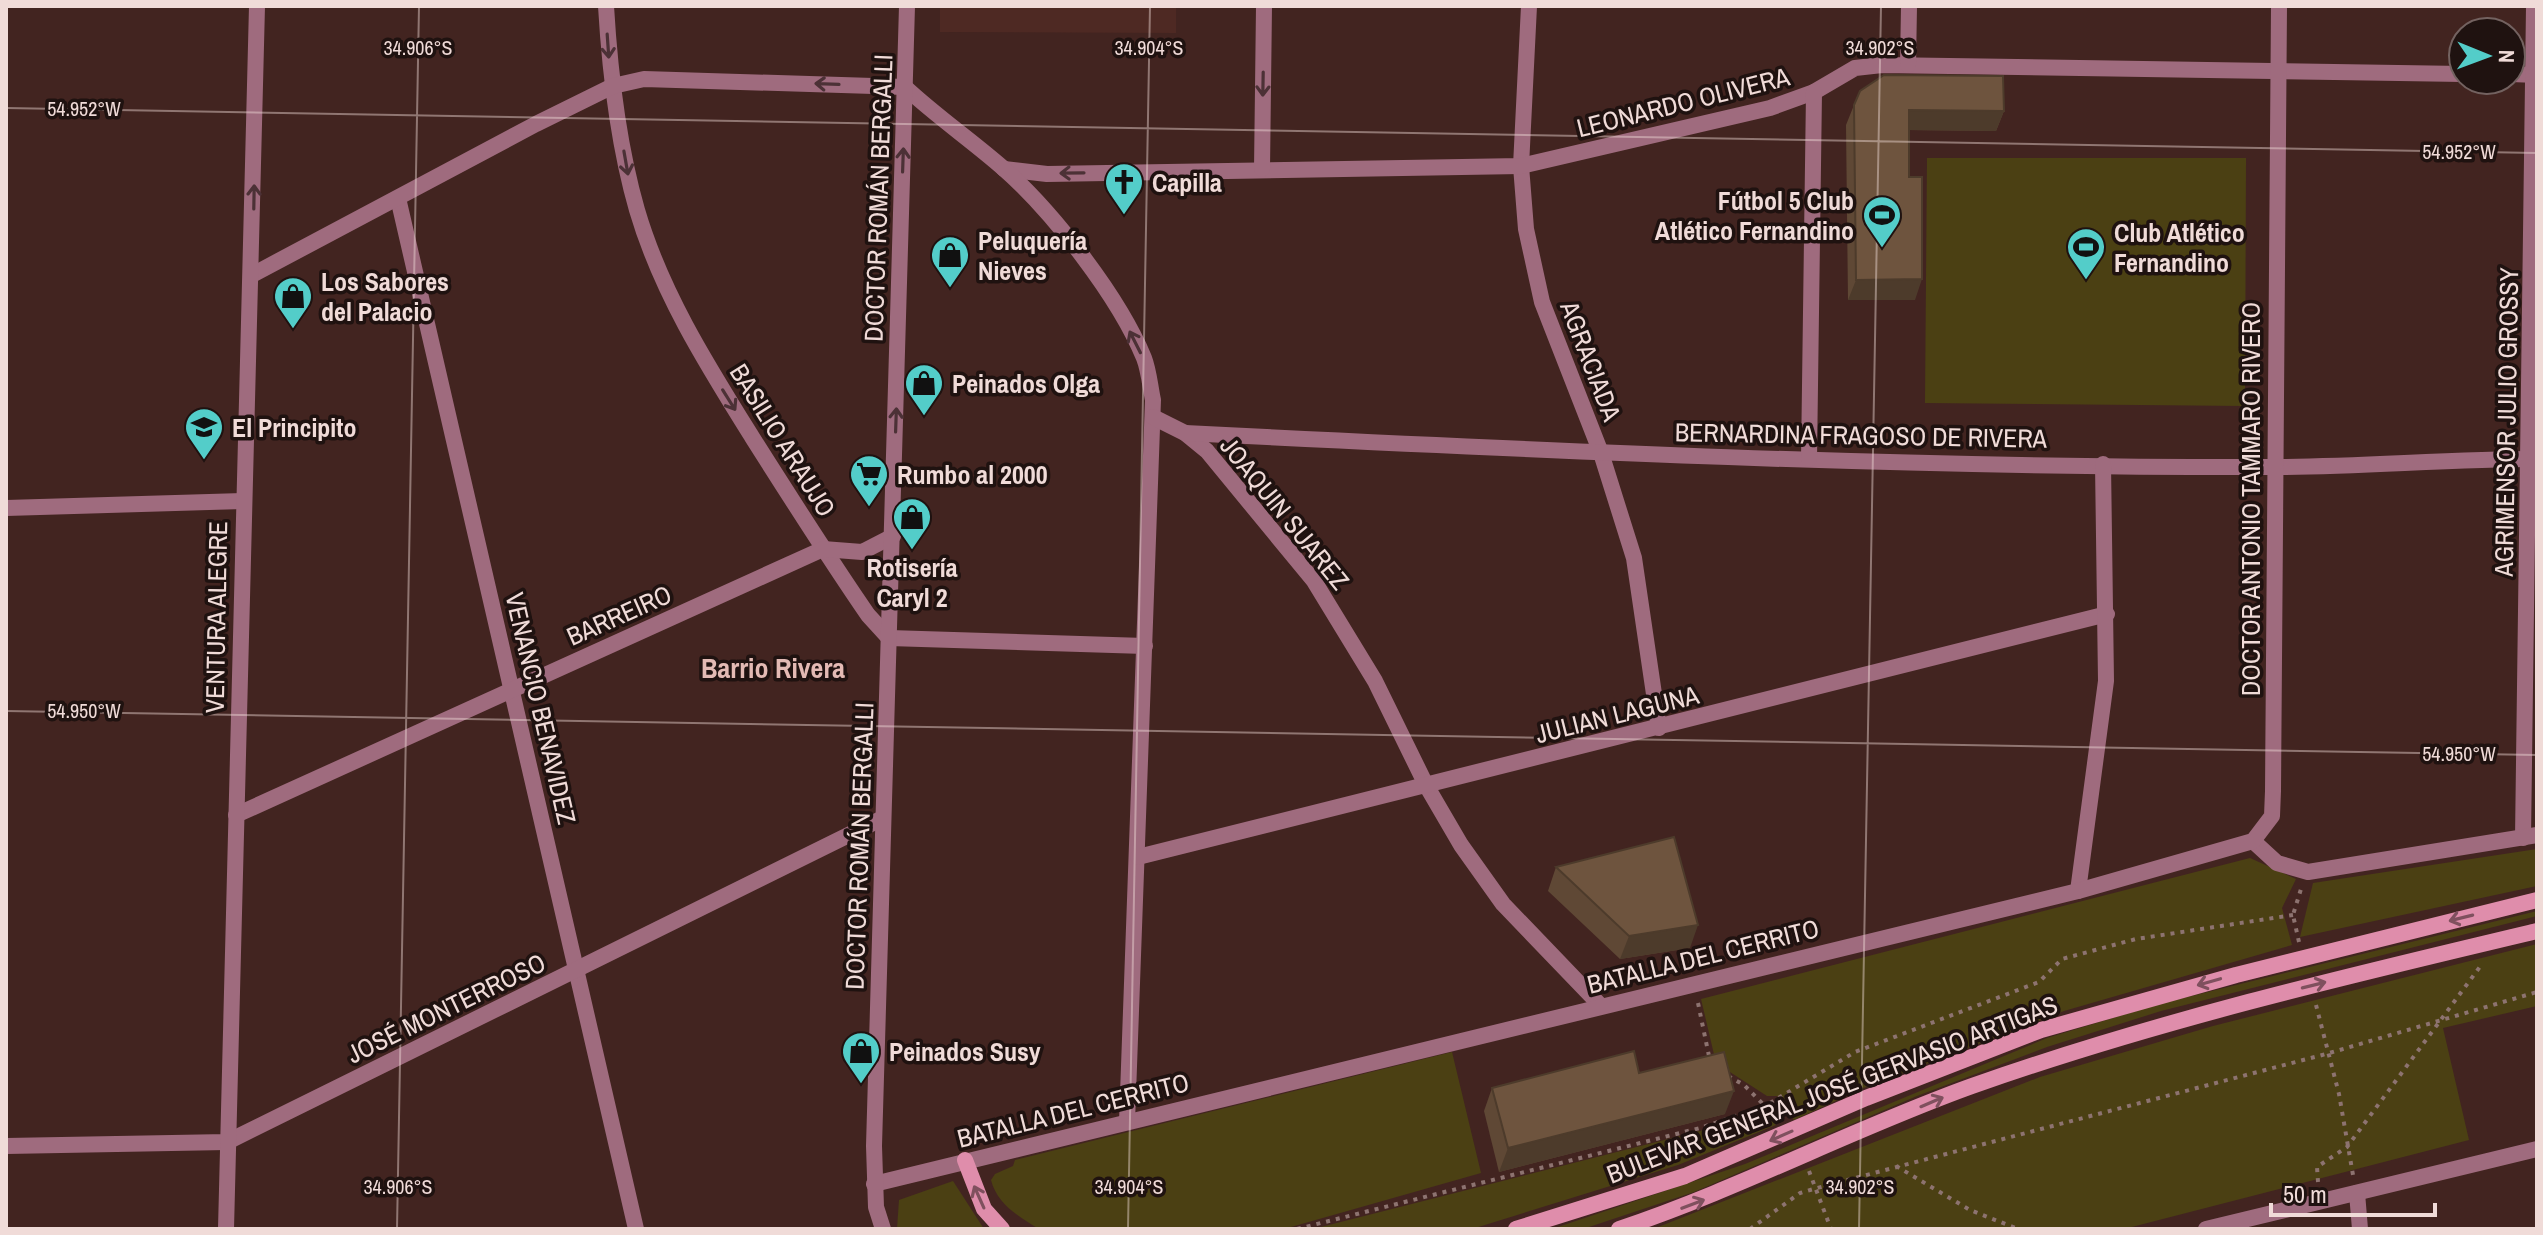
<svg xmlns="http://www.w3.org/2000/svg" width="2543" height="1235" viewBox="0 0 2543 1235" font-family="'Archivo Narrow',sans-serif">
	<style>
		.built { fill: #4e2923 }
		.green { fill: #4b4013 }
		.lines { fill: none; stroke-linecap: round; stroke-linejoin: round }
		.path { stroke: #8d7370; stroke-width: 4; stroke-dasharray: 4 6; stroke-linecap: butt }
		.minor { stroke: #9f6b7e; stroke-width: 16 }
		.tertiary { stroke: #9f6b7e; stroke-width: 16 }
		.secondary { stroke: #df8dab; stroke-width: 16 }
		.wall { fill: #5f4835 }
		.shaded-wall { fill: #4d3b2b }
		.building { fill: #6e543e; stroke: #4d3b2b; stroke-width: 2 }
		.oneway { stroke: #4c3136 }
		.oneway2 { stroke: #7f505e }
		.ticks { fill: none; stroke: #f0dbd8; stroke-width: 2; stroke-opacity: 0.45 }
		.labels { text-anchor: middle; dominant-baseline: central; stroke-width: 7; stroke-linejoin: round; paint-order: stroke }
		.street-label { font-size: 26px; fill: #f0dbd8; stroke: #1f1210 }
		.poi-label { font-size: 26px; font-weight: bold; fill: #f0dbd8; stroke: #1f1210; text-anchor: start }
		.neighbourhood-label { font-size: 28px; font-weight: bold; fill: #e3bab4; stroke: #1f1210 }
		.ticks-label { font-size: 20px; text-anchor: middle; fill: #f0dbd8; stroke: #1f1210; stroke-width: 7; stroke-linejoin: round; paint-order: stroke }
	</style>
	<rect width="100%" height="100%" fill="#422420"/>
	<path class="built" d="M940,6H1176V33L940,32Z"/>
	<g class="green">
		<path d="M1927,158H2246L2245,406L1925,403Z"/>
		<path d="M2537,849V886L2300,937L2313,883Z"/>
		<path d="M2250,858L2296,879L2282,908L2292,945L2064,1011L1866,1087L1794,1120L1777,1096H1767L1716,1063L1701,999Z"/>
		<path d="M2537,911V916L2161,1011L2047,1047L1917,1096L1694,1192L1583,1229H1552L1745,1164L2047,1038L2159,1004Z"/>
		<path d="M2537,944V1006L2443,1028L2469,1140L2124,1229H1653L2040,1077L2213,1026Z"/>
		<path d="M1452,1052L1481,1173L1284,1229H1039C1019,1217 997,1204 991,1180L995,1174L1013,1166L1015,1160Z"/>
		<path d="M1767,1114L1776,1125L1678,1165L1472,1229H1313Z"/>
		<path d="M953,1181L984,1229H897L899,1200Z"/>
	</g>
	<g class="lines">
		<g class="path">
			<path d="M2299,942L2293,915L2301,889"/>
			<path d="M1698,1003L1710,1061"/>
			<path d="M2316,1005L2339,1094L2353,1175"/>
			<path d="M1728,1076L1744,1085L1776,1117"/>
			<path d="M1896,1166L1970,1210L2018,1229"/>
			<path d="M1809,1171L1831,1229"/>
			<path d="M2318,1182L2317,1167L2347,1147L2482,964"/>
			<path d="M1297,1229L1700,1128L1765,1106L1855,1052L2039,982L2062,959L2136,939L2293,915"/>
			<path d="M1750,1229L1800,1193L1817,1188L2326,1054L2537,992"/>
		</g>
		<g class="minor">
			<path d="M606,6C610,74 618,144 637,210C661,292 707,365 752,437C790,497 828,557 868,615L889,638L1145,646"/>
			<path d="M1529,6L1521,166L1526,229L1542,302L1601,453L1634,558L1659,728"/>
			<path d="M2511,74L2537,75"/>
			<path d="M1004,169L1047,174L1521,166L1770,108L1814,92L1855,68L1882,65L2463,74"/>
			<path d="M1262,169L1264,6"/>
			<path d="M398,198L636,1229"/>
			<path d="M252,275L536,124L613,86L644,79L905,87C936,116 971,140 1003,168C1053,212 1119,297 1144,358C1149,371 1150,386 1153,400L1127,1122"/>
			<path d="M1153,417L1185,433L1207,451L1314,581L1375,681L1426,785L1461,845L1503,904L1600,1005"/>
			<path d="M1185,433C1547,451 1909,468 2272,467C2360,467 2449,459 2537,459"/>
			<path d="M1809,459L1814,92"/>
			<path d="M6,508L243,501"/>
			<path d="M236,815L823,549L862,552L893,536"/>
			<path d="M2523,838L2534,6"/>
			<path d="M2253,841L2277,863L2308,872L2537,835"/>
			<path d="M1138,857L2107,614"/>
			<path d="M2078,891L2106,681L2103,464"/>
			<path d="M6,1146L227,1142L883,818"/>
			<path d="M874,1184L2078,891L2253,841L2272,816L2273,791L2279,6"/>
			<path d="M2357,1193L2360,1229"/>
			<path d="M226,1229L257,6"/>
			<path d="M2206,1229L2537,1149"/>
		</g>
		<g class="tertiary">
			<path d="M1908,65L1909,6"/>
			<path d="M883,1229L876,1207L874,1146L907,6"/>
		</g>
		<g class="secondary">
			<path d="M965,1160L984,1209L1002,1229"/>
			<path d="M1516,1229L1685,1176L1866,1098L2041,1030L2236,975L2537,900"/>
			<path d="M1619,1229C1739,1189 1852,1129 1972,1086C2156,1021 2347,976 2537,931"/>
		</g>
	</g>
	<g class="wall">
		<path d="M1854,105L2004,111L1996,131L1909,130V177L1915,300H1848L1846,125Z"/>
		<path d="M1556,867L1690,948L1620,959L1548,891Z"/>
		<path d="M1639,1073L1725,1114L1499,1172L1484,1111L1492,1088Z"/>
	</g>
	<g class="shaded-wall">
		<path d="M1909,110L2004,111L1996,131L1901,130Z"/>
		<path d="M1922,279L1915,300H1848L1856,280Z"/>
		<path d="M1698,925L1690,948L1620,959L1629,936Z"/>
		<path d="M1734,1091L1725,1114L1499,1172L1508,1148Z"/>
	</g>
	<g class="building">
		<path d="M1884,75L2003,76L2004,111L1909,110V177H1922V279L1856,280L1854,105L1860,91Z"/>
		<path d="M1674,837L1698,925L1629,936L1556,867Z"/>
		<path d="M1634,1051L1639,1073L1724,1052L1734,1091L1508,1148L1492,1088Z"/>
	</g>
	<defs><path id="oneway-shaft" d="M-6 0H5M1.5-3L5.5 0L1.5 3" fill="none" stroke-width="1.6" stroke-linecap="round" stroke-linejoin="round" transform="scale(2)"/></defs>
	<g class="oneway">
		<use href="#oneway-shaft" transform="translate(608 46) rotate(86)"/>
		<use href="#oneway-shaft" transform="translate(827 84) rotate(-178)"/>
		<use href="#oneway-shaft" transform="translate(1263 84) rotate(91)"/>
		<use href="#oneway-shaft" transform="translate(903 160) rotate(-88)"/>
		<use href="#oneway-shaft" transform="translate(626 163) rotate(80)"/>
		<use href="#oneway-shaft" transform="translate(1072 173) rotate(179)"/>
		<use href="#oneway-shaft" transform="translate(254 197) rotate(-89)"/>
		<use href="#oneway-shaft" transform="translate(1135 342) rotate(-117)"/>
		<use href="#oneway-shaft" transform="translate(729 400) rotate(58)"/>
		<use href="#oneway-shaft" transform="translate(896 420) rotate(-88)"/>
	</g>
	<g class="oneway2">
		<use href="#oneway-shaft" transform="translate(2461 918) rotate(166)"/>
		<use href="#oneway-shaft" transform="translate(2209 982) rotate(164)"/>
		<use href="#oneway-shaft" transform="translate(2314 985) rotate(-14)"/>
		<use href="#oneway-shaft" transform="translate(1932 1102) rotate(-23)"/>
		<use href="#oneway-shaft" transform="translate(1781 1136) rotate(156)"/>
		<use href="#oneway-shaft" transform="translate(979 1197) rotate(-114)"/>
		<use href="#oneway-shaft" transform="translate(1693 1204) rotate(-21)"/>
	</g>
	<path class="ticks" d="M6,108L2537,153M6,711L2537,755M397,1229L419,6M1128,1229L1150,6M1859,1229L1881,6"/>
	<defs>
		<g id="church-pin" transform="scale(2)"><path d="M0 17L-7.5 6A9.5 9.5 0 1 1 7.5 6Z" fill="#53cdc9" stroke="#1f1210"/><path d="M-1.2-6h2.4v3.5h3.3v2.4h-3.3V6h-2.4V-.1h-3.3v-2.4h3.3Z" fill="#111"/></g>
		<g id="stadium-pin" transform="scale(2)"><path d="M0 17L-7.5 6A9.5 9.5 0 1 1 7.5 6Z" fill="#53cdc9" stroke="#1f1210"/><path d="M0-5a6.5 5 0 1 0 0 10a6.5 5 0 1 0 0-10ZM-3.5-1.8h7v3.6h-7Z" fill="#111"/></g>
		<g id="shop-pin" transform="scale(2)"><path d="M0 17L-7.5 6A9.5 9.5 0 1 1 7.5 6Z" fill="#53cdc9" stroke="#1f1210"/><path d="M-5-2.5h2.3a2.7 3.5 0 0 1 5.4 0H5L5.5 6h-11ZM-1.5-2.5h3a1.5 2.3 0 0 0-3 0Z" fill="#111"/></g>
		<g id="school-pin" transform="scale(2)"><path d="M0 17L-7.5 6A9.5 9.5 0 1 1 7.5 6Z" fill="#53cdc9" stroke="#1f1210"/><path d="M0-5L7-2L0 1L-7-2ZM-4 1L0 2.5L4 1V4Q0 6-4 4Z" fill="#111"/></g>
		<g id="supermarket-pin" transform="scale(2)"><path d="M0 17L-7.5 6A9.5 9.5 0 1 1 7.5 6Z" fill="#53cdc9" stroke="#1f1210"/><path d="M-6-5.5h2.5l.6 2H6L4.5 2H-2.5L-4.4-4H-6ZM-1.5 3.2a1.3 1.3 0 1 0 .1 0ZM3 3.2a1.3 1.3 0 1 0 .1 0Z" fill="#111"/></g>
	</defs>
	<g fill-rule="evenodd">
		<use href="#church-pin" x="1124" y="182"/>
		<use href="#stadium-pin" x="1882" y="215"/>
		<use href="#stadium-pin" x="2086" y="247"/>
		<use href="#shop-pin" x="950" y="255"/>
		<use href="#shop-pin" x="293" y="296"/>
		<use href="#shop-pin" x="924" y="383"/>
		<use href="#school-pin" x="204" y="427"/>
		<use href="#supermarket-pin" x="869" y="474"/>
		<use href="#shop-pin" x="912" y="517"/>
		<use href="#shop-pin" x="861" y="1051"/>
	</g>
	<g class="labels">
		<g class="street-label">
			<text transform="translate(1683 102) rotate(-14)">LEONARDO OLIVERA</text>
			<text transform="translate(878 198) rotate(-88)">DOCTOR ROMÁN BERGALLI</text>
			<text transform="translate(1591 361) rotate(69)">AGRACIADA</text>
			<text transform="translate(2506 422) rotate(-89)">AGRIMENSOR JULIO GROSSY</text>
			<text transform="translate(1861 435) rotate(1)">BERNARDINA FRAGOSO DE RIVERA</text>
			<text transform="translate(783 440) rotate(58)">BASILIO ARAUJO</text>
			<text transform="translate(2250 499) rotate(-90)">DOCTOR ANTONIO TAMMARO RIVERO</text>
			<text transform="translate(1285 513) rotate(51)">JOAQUIN SUAREZ</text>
			<text transform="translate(619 615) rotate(-24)">BARREIRO</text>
			<text transform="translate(216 617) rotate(-89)">VENTURA ALEGRE</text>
			<text transform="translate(541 708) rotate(77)">VENANCIO BENAVIDEZ</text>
			<text transform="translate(1617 714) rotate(-14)">JULIAN LAGUNA</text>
			<text transform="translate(859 846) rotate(-88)">DOCTOR ROMÁN BERGALLI</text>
			<text transform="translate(1703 956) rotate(-14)">BATALLA DEL CERRITO</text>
			<text transform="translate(446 1008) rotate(-26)">JOSÉ MONTERROSO</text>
			<text transform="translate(1832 1089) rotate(-21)">BULEVAR GENERAL JOSÉ GERVASIO ARTIGAS</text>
			<text transform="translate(1073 1110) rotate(-14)">BATALLA DEL CERRITO</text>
		</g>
		<g class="poi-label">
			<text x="1152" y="182">Capilla</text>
			<text x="1854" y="200" text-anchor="end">Fútbol 5 Club<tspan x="1854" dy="30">Atlético Fernandino</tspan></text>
			<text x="2114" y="232">Club Atlético<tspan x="2114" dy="30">Fernandino</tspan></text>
			<text x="978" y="240">Peluquería<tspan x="978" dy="30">Nieves</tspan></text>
			<text x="321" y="281">Los Sabores<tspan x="321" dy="30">del Palacio</tspan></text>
			<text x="952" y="383">Peinados Olga</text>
			<text x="232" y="427">El Principito</text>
			<text x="897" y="474">Rumbo al 2000</text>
			<text x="912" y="567" text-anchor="middle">Rotisería<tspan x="912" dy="30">Caryl 2</tspan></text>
			<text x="889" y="1051">Peinados Susy</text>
		</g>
		<g class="neighbourhood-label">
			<text x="773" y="668">Barrio Rivera</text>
		</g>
	</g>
	<g class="ticks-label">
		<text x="418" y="55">34.906°S</text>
		<text x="1149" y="55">34.904°S</text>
		<text x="1880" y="55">34.902°S</text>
		<text x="84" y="116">54.952°W</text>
		<text x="2459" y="159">54.952°W</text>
		<text x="84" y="718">54.950°W</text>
		<text x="2459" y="761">54.950°W</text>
		<text x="398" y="1194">34.906°S</text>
		<text x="1129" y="1194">34.904°S</text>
		<text x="1860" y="1194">34.902°S</text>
	</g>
	<rect width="2543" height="1235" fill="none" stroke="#f0dbd8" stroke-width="16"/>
	<g transform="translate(2487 56) rotate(91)"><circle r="38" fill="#1f1210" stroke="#736260" stroke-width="2"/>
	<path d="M0-6L14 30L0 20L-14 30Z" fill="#53cdc9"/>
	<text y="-12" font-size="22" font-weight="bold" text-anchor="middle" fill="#f0dbd8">N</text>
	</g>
	<path d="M2271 1203v12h164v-12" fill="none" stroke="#f0dbd8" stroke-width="4"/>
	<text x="2283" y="1203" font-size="24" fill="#f0dbd8" stroke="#1f1210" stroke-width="6" paint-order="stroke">50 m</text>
</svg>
